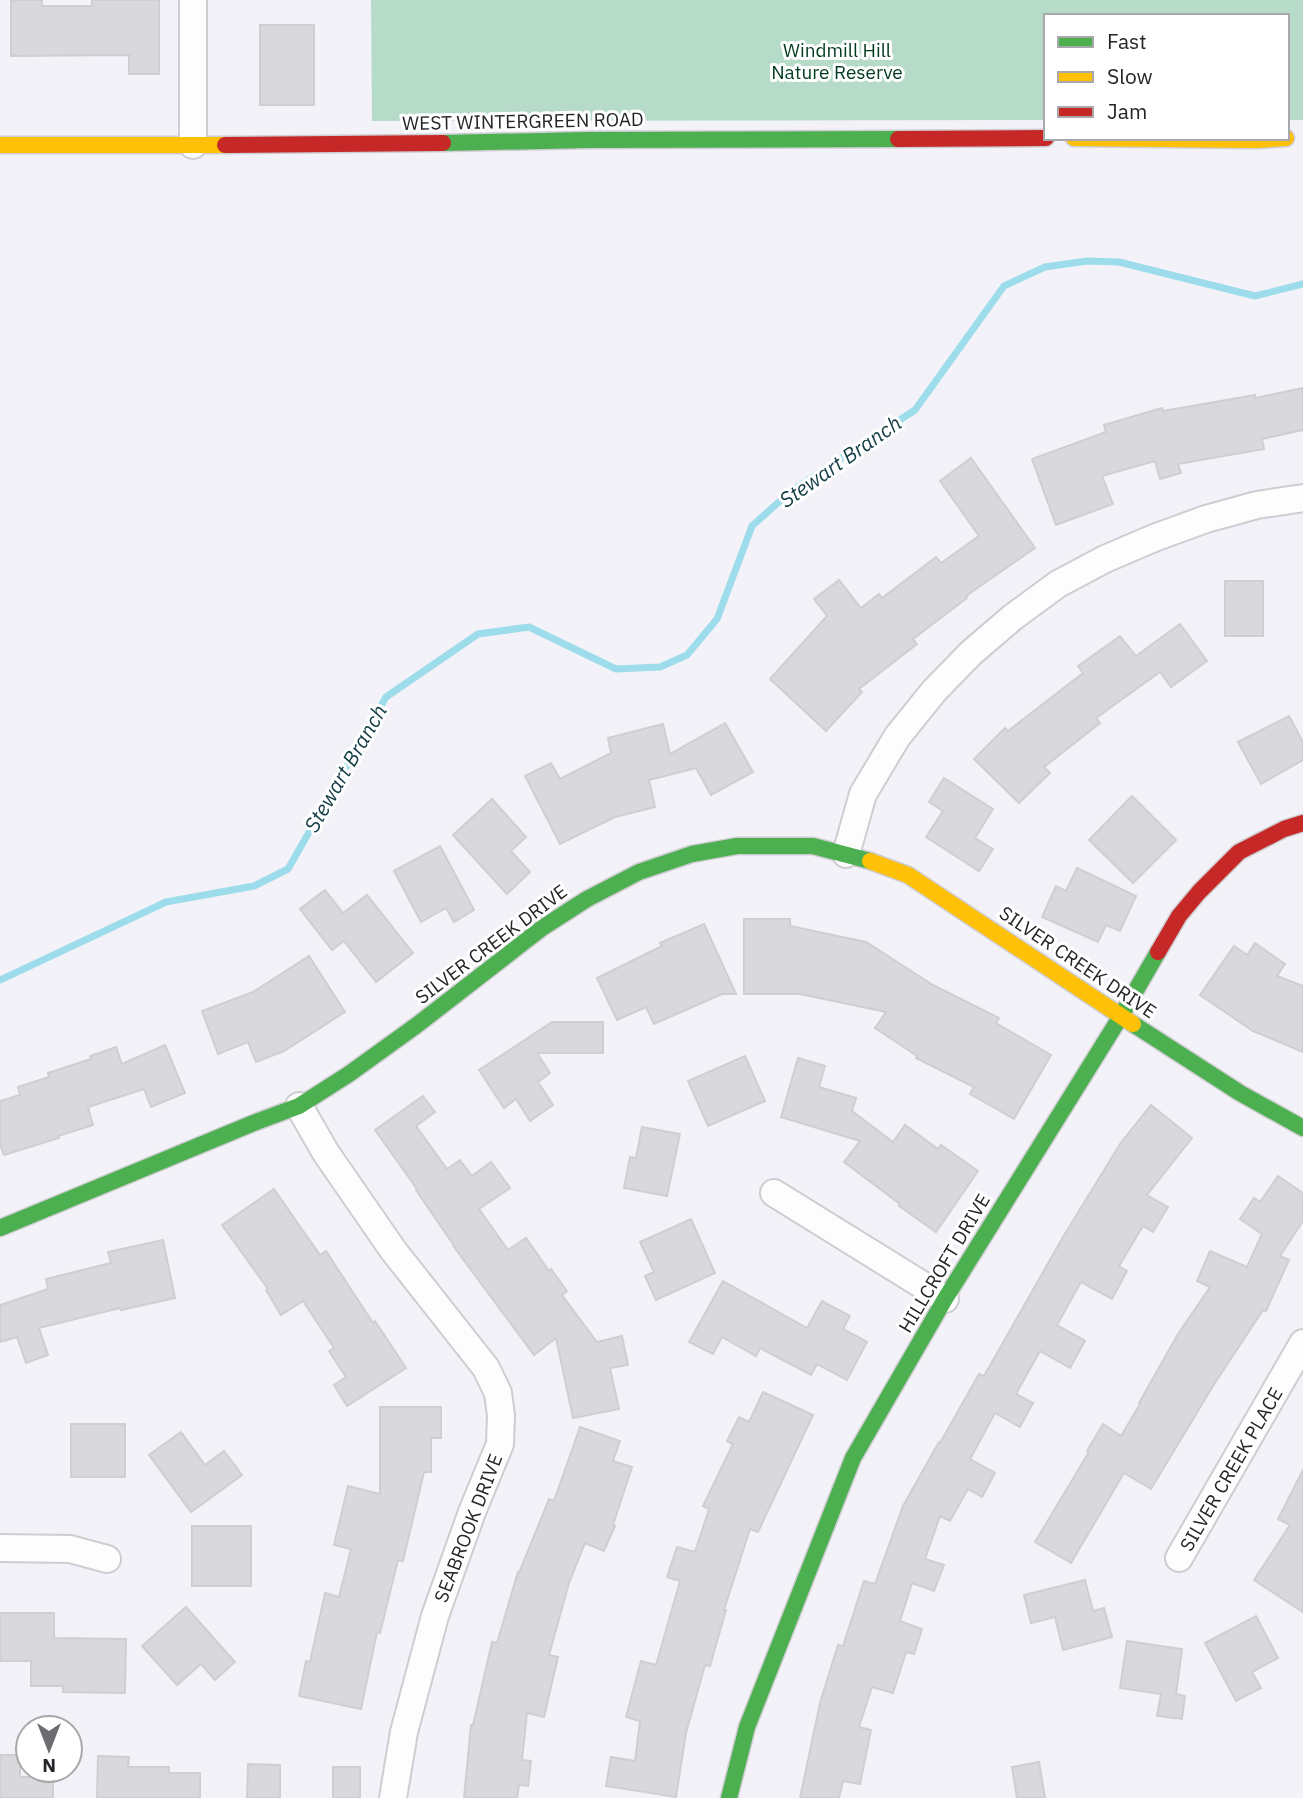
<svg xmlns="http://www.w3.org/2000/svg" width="1303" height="1798" viewBox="0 0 1303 1798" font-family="'IBM Plex Sans',sans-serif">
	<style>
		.forest { fill: #b6dbc8 }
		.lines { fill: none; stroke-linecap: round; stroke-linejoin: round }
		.stream { stroke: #9dddeb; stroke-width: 7 }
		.building { fill: #d9d8dd; stroke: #cfced3; stroke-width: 2 }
		.street-casing { stroke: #cecdd1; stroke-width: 30 }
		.fast-casing { stroke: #cecdd1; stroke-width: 19 }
		.slow-casing { stroke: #cecdd1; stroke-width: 19 }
		.jam-casing { stroke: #cecdd1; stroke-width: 19 }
		.street { stroke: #fdfdfe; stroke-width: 26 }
		.fast { stroke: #4caf50; stroke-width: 16 }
		.slow { stroke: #ffc107; stroke-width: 16 }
		.jam { stroke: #c62828; stroke-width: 16 }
		.labels { text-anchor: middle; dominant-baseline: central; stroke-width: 6; stroke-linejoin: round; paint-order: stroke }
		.park-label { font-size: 19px; fill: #013a20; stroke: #fff }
		.street-label { font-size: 19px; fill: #252428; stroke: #fff }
		.water-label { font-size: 21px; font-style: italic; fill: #113c44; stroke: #fff }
	</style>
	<rect width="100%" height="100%" fill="#f3f2f8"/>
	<path class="forest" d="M371,0H1303V120H1287V16H1046V120L372,121Z"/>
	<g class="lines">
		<path class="stream" d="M0,980L166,902L254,886L288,869L386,697L478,634L529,627L616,669L660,667L687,655L717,619L752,526L790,492L915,410L1004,286L1045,267L1087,261L1119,262L1255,296L1303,284"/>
	</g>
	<g class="building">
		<path d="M11,0H42V6H92V0H159V74H129V55L11,56Z"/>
		<rect x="260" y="25" width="54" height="80"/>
		<path d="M1303,388V430L1262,439L1264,449L1178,464L1181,473L1160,479L1155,461L1102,476L1113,504L1056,525L1032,459L1106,432L1104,425L1162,408L1163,411L1255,395V398Z"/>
		<path d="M971,458L1035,548L966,596L967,598L913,639L917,644L859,689L862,692L826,731L770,679L827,616L814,599L839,580L861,608L879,594L882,598L936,557L941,563L979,536L940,481Z"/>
		<rect x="1225" y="581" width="38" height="55"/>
		<path d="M1180,624L1207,661L1171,687L1160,672L1096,718L1100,723L1044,767L1050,773L1019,803L974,759L1005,728L1008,731L1083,673L1078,666L1120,636L1136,656Z"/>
		<path d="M1289,716L1303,742V760L1261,784L1238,742Z"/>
		<path d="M725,723L753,772L711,795L696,768L649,780L655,807L615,817L560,844L525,776L551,763L560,779L611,753L608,738L663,724L670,754Z"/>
		<path d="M944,778L993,809L975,838L993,849L979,871L926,837L943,811L929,802Z"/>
		<path d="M1132,796L1176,840L1133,883L1089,840Z"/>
		<path d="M492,799L526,837L511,851L530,872L507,894L453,835Z"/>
		<path d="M440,846L474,910L454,922L446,908L421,922L394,871Z"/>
		<path d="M1077,868L1136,896L1120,931L1106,925L1098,942L1042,917L1056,886L1066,891Z"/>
		<path d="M325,890L343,913L367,895L413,953L376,982L344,941L332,950L300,909Z"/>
		<path d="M744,919H790V926L866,942L933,985L999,1018L996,1023L1051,1055L1014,1119L970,1094L974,1087L916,1058L917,1056L875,1028L886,1012L800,994H744Z"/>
		<path d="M704,924L736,994H722L654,1024L646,1007L617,1020L597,978L662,946L660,943Z"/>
		<path d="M1255,943L1285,964L1277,976L1303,986V1052L1253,1031L1200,995L1234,946L1247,955Z"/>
		<path d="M309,956L345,1012L284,1051L256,1062L248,1042L218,1054L202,1011L253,992Z"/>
		<path d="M552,1022H603V1053H537L550,1073L538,1082L553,1105L530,1121L516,1099L504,1108L479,1070Z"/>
		<path d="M165,1045L185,1093L151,1107L144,1089L88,1107L93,1125L58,1136L59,1138L4,1155L0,1144V1101L20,1095L18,1087L49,1077L48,1073L91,1059L90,1056L116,1047L122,1064Z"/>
		<path d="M745,1056L765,1101L708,1126L688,1081Z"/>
		<path d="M798,1058L825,1066L819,1087L856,1098L852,1111L893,1142L905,1125L938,1149L941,1145L978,1171L936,1232L899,1206L900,1204L844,1162L860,1141L781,1117Z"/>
		<path d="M423,1096L435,1112L416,1126L447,1169L460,1160L472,1176L491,1162L510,1188L479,1209L508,1250L526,1238L549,1271L551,1269L567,1291L562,1295L597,1342L622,1336L628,1365L610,1368L619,1409L573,1418L556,1338L534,1355L454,1247H455L416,1190L417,1189L375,1130Z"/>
		<path d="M1151,1105L1192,1138L1147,1195L1168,1207L1153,1232L1143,1226L1119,1266L1127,1271L1112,1299L1081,1282L1057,1325L1085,1341L1070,1368L1040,1351L1016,1394L1033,1403L1020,1427L995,1413L970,1459L995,1473L982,1497L968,1489L950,1521L940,1516L925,1559L944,1565L934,1591L912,1583L900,1621L922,1629L914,1654L906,1652L893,1693L872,1687L859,1727L871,1730L860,1784L843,1781L839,1798H800L820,1703L838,1645L843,1646L864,1581L875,1584L903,1506L939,1442L940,1443L979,1374L984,1376L1063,1237L1120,1144Z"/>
		<path d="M642,1127L680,1134L667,1196L624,1188L630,1157L636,1158Z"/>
		<path d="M1278,1176L1303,1193V1221L1280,1256L1289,1260L1266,1311L1263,1310L1213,1386L1151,1489L1124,1473L1071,1563L1035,1542L1089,1452L1087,1451L1103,1424L1121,1436L1140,1404L1139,1403L1178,1334L1210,1287L1197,1281L1210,1251L1247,1267L1262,1234L1240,1219L1254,1198L1260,1202Z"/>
		<path d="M274,1189L320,1255L326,1251L373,1323L375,1321L406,1368L347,1406L334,1385L346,1377L329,1351L334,1348L303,1301L281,1315L266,1290L268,1289L222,1225Z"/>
		<path d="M691,1219L715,1273L656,1300L645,1276L654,1272L640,1242Z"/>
		<path d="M163,1240L175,1298L121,1310L120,1308L39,1328L48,1355L26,1363L17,1337L0,1342V1305L48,1289L46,1279L111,1263L108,1252Z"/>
		<path d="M723,1281L807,1328L822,1301L850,1316L843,1329L867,1342L847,1380L817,1364L811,1375L760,1348L756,1356L722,1337L713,1354L689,1342Z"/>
		<path d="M763,1392L813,1415L758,1532L750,1529L724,1610H726L710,1666L705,1665L686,1733L676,1797L606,1786L611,1757L635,1761L640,1721L626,1717L641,1661L656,1665L680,1581L667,1577L677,1547L695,1552L709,1509L703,1506L733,1444L727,1441L739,1417L749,1422Z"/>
		<path d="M380,1407H441V1438H431V1472H424L403,1561L398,1560L380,1633L377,1632L361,1709L299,1696L306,1661L310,1662L325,1593L339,1597L351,1549L334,1545L348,1486L380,1494Z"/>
		<rect x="71" y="1424" width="54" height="53"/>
		<path d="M580,1427L620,1441L613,1461L632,1467L613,1525L615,1526L604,1551L585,1543L569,1583L549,1655L558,1657L544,1717L527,1713L522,1760L531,1761L528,1786L519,1785L517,1798H464L471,1725H473L492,1642L497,1643L518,1572L519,1573L549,1499L554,1501Z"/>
		<path d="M181,1432L205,1465L224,1451L242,1475L191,1512L149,1455Z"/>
		<path d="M1303,1470V1612L1254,1580L1290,1525L1278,1519Z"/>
		<rect x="192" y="1526" width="59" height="60"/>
		<path d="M1085,1580L1093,1611L1104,1608L1112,1637L1063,1650L1055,1617L1031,1623L1024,1595Z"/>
		<path d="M186,1607L235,1662L215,1680L201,1664L177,1685L142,1646Z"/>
		<path d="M0,1613H54V1638L126,1639L125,1693L63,1692V1686H31V1661H0Z"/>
		<path d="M1256,1616L1278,1658L1252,1672L1261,1688L1236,1701L1205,1643Z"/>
		<path d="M1127,1641L1182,1649L1176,1694L1185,1696L1182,1719L1157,1716L1161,1694L1120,1688Z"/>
		<path d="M0,1755H20V1777H53V1798H0Z"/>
		<path d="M98,1756L129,1757L128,1767H169V1773H200V1798H97Z"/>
		<path d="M1039,1762L1045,1798H1017L1012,1767Z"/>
		<path d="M248,1764L280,1765V1798H247Z"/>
		<rect x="333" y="1767" width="27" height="31"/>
	</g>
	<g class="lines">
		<g class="street-casing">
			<g id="street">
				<path d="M193,145V0"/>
				<path d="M846,854L863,794L897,737L934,691L971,653L1013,617L1058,584L1105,559L1154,538L1206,519L1257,505L1303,498"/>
				<path d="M299,1106L326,1153L393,1250L486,1368L498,1393L501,1416L500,1444L472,1512L435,1616L404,1732L393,1798"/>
				<path d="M774,1193L945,1299"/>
				<path d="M0,1548L70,1549L107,1559"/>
				<path d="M1179,1558L1303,1343"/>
			</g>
		</g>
		<g class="fast-casing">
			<g id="fast">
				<path d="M443,143L588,140L898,139"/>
				<path d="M1133,1024L1240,1093L1303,1128"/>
				<path d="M0,1228L256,1122L299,1106L349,1074L417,1025L542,928L587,899L639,872L692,854L737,846H813L870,861"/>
				<path d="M729,1798L747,1727L853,1458L945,1299L1121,1016L1158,952"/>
			</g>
		</g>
		<g class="slow-casing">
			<g id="slow">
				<path d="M1074,138L1256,140L1286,138"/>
				<path d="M0,145H225"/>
				<path d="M870,861L908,875L1133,1024"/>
			</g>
		</g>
		<g class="jam-casing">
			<g id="jam">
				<path d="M898,139L1046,138"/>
				<path d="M225,145L443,143"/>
				<path d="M1158,952L1179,916L1199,892L1239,852L1284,829L1303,823"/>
			</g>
		</g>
		<use href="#street" class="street"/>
		<use href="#fast" class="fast"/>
		<use href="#slow" class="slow"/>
		<use href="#jam" class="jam"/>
	</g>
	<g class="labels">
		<g class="park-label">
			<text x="837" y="50">Windmill Hill<tspan x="837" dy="22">Nature Reserve</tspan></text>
		</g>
		<g class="street-label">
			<text transform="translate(523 121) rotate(-1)">WEST WINTERGREEN ROAD</text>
			<text transform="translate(491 944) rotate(-37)">SILVER CREEK DRIVE</text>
			<text transform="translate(1078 962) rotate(34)">SILVER CREEK DRIVE</text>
			<text transform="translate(944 1263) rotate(-59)">HILLCROFT DRIVE</text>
			<text transform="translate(1231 1469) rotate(-60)">SILVER CREEK PLACE</text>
			<text transform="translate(468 1528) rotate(-69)">SEABROOK DRIVE</text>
		</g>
		<g class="water-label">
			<text transform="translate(840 461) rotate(-35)">Stewart Branch</text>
			<text transform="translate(345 768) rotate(-60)">Stewart Branch</text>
		</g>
	</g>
	<rect x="1044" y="14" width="245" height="126" fill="#ffffff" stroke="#a8a7a9" stroke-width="2"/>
	<rect x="1058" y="37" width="35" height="10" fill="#4caf50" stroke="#a8a7a9" stroke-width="2"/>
	<text x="1107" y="49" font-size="21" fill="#252428">Fast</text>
	<rect x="1058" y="72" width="35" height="10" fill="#ffc107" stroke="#a8a7a9" stroke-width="2"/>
	<text x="1107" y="84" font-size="21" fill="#252428">Slow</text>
	<rect x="1058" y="107" width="35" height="10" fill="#c62828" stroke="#a8a7a9" stroke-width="2"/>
	<text x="1107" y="119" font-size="21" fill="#252428">Jam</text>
	<g transform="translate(49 1749) rotate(180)"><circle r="33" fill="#ffffff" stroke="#a8a7a9" stroke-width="2"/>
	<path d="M0-5L12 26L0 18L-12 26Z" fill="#6d6c71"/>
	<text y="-10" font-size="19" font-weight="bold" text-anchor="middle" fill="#252428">N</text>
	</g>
</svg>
